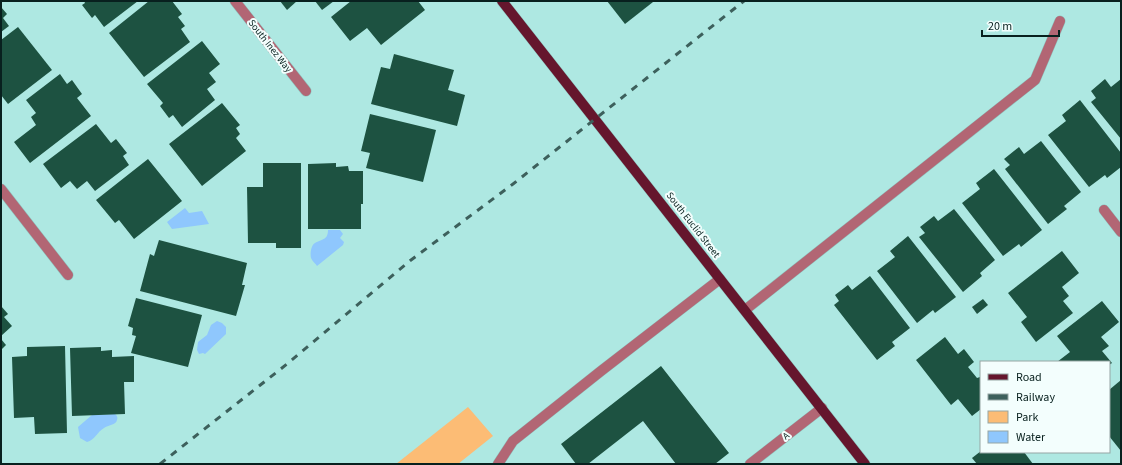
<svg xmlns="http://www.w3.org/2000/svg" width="1122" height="465" viewBox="0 0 1122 465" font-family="'Source Sans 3',sans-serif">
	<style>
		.green { fill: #fcbc75 }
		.water { fill: #8fc7fd }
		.building { fill: #1d5241 }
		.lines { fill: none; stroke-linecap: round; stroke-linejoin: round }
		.minor-casing { stroke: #90c4bf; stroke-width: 11 }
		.major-casing { stroke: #90c4bf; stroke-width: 11 }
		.minor { stroke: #b26674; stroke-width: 10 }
		.major { stroke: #65162d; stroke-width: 10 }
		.rail { stroke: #3d605c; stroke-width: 3; stroke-dasharray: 7 7; stroke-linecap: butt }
		.labels { text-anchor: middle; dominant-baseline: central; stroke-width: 4; stroke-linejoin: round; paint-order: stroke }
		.street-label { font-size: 10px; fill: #08201e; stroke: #f3fefd }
	</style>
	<rect width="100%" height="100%" fill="#aee8e2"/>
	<path class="green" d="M468,407L493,436L458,464H396Z"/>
	<g class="water">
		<path d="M185,208L189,213L202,211L209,224L172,229L167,222Z"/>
		<path d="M328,230H340L343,234L340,238L344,242L343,245L317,266C316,264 312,261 311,258C310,254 311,245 315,243C322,239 328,240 328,230Z"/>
		<path d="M217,321L222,323L226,327V334L205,354L203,353L199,354L197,350L198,342L207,335L211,325Z"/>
		<path d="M115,414C117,416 118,417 117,420C116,425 108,425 104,428C97,432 95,440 87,442L80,438L78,427L92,415Z"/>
	</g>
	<g class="building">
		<path d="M84,1H138L104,27L95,15L92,18L82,5L85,3Z"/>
		<path d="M149,1H172L182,14L178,17L185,26L181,29L190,42L144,77L109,33Z"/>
		<path d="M280,1H297L287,10Z"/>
		<path d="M315,1H334L322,10Z"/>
		<path d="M351,1H418L425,10L381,45L367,28L350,41L331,17Z"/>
		<path d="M607,1H652L653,2L625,24Z"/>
		<path d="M1,7L7,14L3,18L9,26L1,32Z"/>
		<path d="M18,27L52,70L8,104L1,95V40Z"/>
		<path d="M202,41L220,64L209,73L216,82L207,89L215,100L182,127L173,115L169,118L160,106L163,103L147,84Z"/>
		<path d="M394,54L454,70L448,90L465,95L457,126L371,104L381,67L390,69Z"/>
		<path d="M60,74L67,84L72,80L82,94L77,98L91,116L30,163L14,142L36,125L31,117L36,113L26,100Z"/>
		<path d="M1105,79L1111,87L1121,79V139L1091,102L1096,98L1091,91Z"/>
		<path d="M1080,100L1121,153V167L1107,178L1105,175L1089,187L1048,135L1066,121L1062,115Z"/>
		<path d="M222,103L240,125L236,128L240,134L236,138L246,151L202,186L169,144Z"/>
		<path d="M370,114L436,130L423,182L366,168L370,153L361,151Z"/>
		<path d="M96,124L111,143L116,139L127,153L123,156L129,165L95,191L87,181L77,189L70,181L61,188L43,164Z"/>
		<path d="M1041,141L1081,192L1064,206L1067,209L1048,224L1005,169L1010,165L1004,159L1019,147L1024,154Z"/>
		<path d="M148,159L182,201L134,239L119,220L115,223L96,200Z"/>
		<path d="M263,163H301V248H276V243H248L247,187H263Z"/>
		<path d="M336,163V167L348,166L349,171H363V204H361V229H308V164Z"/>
		<path d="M994,169L1042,230L1021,247L1019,244L1003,256L962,203L980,189L976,183Z"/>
		<path d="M954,209L995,260L980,273L982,276L963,292L919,237L925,233L920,227L934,216L938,221Z"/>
		<path d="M908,236L956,297L935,313L933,310L917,323L877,271L895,257L890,251Z"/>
		<path d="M159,240L247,263L242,285H245L236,316L140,291L150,254L154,256Z"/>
		<path d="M1062,251L1079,273L1062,287L1069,296L1063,301L1073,313L1036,342L1021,322L1027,317L1008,293Z"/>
		<path d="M870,276L910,328L892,342L895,346L877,360L834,305L839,301L835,295L848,285L852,290Z"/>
		<path d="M136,298L202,315L188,367L131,353L136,336L132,335L133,328L128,326Z"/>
		<path d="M983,299L988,305L977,314L972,307Z"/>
		<path d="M1102,301L1119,322L1101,337L1109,346L1102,351L1112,363L1109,365V362H1057L1070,352L1057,336Z"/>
		<path d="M1,306L8,314L4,317L12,326L1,336Z"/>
		<path d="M945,337L958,354L964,349L974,362L968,367L977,378L980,377L981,379V409L972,416L958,399L951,405L916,360Z"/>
		<path d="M1,339L6,345L1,350Z"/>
		<path d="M65,346L67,433L35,434L34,417L14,418L12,357L27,356V347Z"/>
		<path d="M101,347V351L112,350V357L134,356V382H124L125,414L72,416L70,348Z"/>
		<path d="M661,366L729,453L715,464H676L643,421L588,464H576L561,444Z"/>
		<path d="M1121,380V451L1109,436V390Z"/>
		<path d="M981,451L1024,452L1033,464H977L972,458Z"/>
	</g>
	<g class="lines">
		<g class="minor-casing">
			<g id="minor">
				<path d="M235,1L306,91"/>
				<path d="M1,189L68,275"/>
				<path d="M1104,210L1121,232"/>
				<path d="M745,310L1035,80L1060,21"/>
				<path d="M498,464L513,441L601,371L720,279"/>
				<path d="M750,464L822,408"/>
			</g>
		</g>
		<g class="major-casing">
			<path id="major" d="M502,1L865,464"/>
		</g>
		<use href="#minor" class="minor"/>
		<use href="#major" class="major"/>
		<path class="rail" d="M160,464L287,364L411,260L513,184L744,1"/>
	</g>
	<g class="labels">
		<g class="street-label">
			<text transform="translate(270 46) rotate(52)">South Inez Way</text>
			<text transform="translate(693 225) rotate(52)">South Euclid Street</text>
			<text transform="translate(786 436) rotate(-38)">A</text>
		</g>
	</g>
	<rect width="1122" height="465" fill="none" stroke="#08201e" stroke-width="4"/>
	<rect x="980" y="361" width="130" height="92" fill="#f3fefd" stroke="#95a5a4"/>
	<rect x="988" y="374" width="20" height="6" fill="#65162d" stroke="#95a5a4"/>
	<text x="1016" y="381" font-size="12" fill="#08201e">Road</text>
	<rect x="988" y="394" width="20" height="6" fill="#3d605c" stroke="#95a5a4"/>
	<text x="1016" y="401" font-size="12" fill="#08201e">Railway</text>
	<rect x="988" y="411" width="20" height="12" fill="#fcbc75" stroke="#95a5a4"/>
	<text x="1016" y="421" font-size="12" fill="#08201e">Park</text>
	<rect x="988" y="431" width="20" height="12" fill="#8fc7fd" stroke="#95a5a4"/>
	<text x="1016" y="441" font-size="12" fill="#08201e">Water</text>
	<path d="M982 30v6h77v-6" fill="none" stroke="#08201e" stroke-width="2"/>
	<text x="988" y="30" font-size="12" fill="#08201e" stroke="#f3fefd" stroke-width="3" paint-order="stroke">20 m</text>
</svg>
